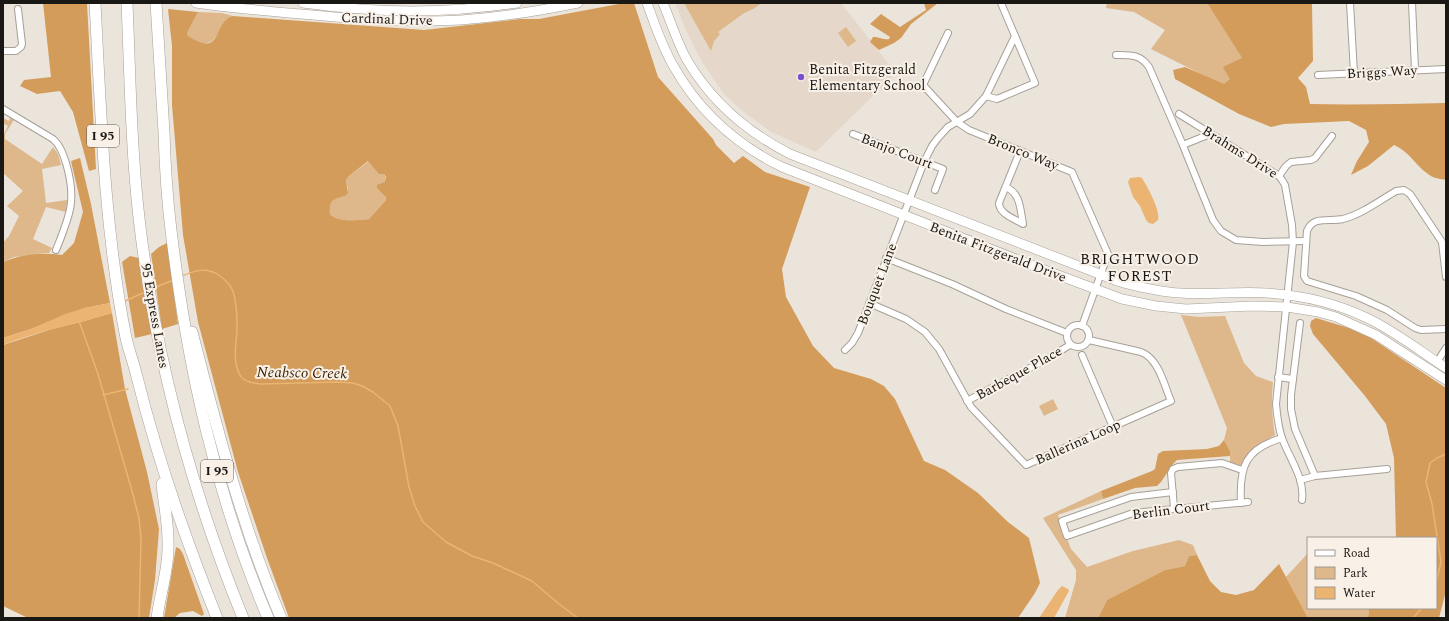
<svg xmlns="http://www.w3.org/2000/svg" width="1449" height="621" viewBox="0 0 1449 621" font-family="Spectral,serif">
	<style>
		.built { fill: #e5d8ca }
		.green { fill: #deb78a }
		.forest { fill: #d39c5b; fill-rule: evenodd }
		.water { fill: #ecb472 }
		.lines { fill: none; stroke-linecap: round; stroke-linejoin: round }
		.stream { stroke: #ecb472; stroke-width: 1.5 }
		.street-casing { stroke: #a7a098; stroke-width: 8 }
		.secondary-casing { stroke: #a7a098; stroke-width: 10 }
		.highway-casing { stroke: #a7a098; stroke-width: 12 }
		.street { stroke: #fff; stroke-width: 6 }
		.secondary { stroke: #fff; stroke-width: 9 }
		.highway { stroke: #fff; stroke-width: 11 }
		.poi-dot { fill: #7b51ca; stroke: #f9f1e8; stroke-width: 1.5 }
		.labels { text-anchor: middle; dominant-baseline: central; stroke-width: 4; stroke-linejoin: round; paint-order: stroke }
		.shield { fill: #f9f1e8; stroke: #5d5954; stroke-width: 1 }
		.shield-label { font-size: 13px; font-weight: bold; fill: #1a1815 }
		.street-label { font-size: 14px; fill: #1a1815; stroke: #f9f1e8 }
		.poi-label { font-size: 14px; fill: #1a1815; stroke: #f9f1e8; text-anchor: start }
		.neighbourhood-label { font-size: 15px; letter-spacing: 1px; fill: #1a1815; stroke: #f9f1e8 }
		.water-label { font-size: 15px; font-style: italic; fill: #3b2406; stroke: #f9f1e8 }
	</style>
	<rect width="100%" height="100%" fill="#ebe4db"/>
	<path class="built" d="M675,3H841L896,73L816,152L771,132L741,110L723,93L704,65L694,47L685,28Z"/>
	<g class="green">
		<path d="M684,3H762L753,9L744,13L718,32L720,34L714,41L711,51Z"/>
		<path d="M1107,3H1207L1242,58L1223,91L1203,75L1151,49L1165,30L1134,12L1106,8Z"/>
		<path d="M198,12L222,13L233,16C219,20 220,46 202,43C197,43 192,39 188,36L187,33Z"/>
		<path d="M846,27L856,41L848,47L838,33Z"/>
		<path d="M3,118L9,121L10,118L14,120L5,134V139L42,164L53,147L58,154L61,165L42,169L46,203L67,200L66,212L46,207L33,239L52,248L49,253H45L14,257L3,262V243L9,236L19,216L7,206L23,191L3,173V136L8,126L3,123Z"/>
		<path d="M369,161L379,174H384C388,180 384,192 386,200L369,219C358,220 338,223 330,214C329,200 333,199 345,196L348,189L346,180L349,176Z"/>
		<path d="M1181,315L1199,317L1225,316L1244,363L1256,376L1273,382C1271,400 1272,418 1275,435L1254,448L1241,466L1230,462V451L1224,440L1227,428Z"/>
		<path d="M1053,399L1058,409L1044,416L1039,406Z"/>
		<path d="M1101,491L1103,499L1058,515L1071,549L1087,567L1133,551L1179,540L1193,545L1197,555L1189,556L1185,566L1165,570L1107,600L1098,618H1065L1076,580V570L1043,518Z"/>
		<path d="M1308,553V608H1368L1369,610L1368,618H1308L1286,577Z"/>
	</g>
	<g class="forest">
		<path d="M43,3H87L96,169L89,171L73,112L60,91L37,94L20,86L24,80L51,77Z"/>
		<path d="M624,3H634L658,77L713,139L716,145L734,163L743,156L765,172L810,187L782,269L786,297L813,346L834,368L871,379L884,386L895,399L924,461L945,470L978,493L1008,522L1029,538L1040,583L1035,593L1018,618H289L267,558L238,472L198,322L183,235L172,105V46L168,9L198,12L187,33L188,36C224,59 212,22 233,16L424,30L520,19H539ZM368,161L379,174H384L386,177L385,182L377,185V188L386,197V200L369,219C358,220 338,223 330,214C329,200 333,199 345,196L348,193L346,180L349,176Z"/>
		<path d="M924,3H938L911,24L901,38L894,43L879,50L870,42L873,37C880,37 882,40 889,39L890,37L870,24L881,14L900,27L926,10Z"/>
		<path d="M1207,3H1312L1313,61L1298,78L1306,87L1310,104C1355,105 1401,104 1446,103V180C1441,179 1432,178 1428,174C1416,166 1409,151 1394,145L1368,166L1351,175L1357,161L1369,142L1366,130L1349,121L1284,124L1271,127L1239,114L1175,79L1173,70L1185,67L1224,84L1230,79L1223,67L1242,58Z"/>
		<path d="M80,158L91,204L110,303L85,308L31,329L3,338V262C22,254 42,252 62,255L74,243L83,212L71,161Z"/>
		<path d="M167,243L178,324L162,329L151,254L159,247Z"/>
		<path d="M130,256L139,258L152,334L135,338L122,262Z"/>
		<path d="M112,313L125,389L147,472L159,529L155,580L149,618H28L3,606V345L52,329L84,321Z"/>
		<path d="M1316,318L1349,328L1371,338L1446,388V591L1439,618H1368L1369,610L1368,608H1436V538H1396L1394,458L1386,424L1365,396L1313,334L1310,326L1311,321Z"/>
		<path d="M1224,440L1230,451V456L1177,460L1173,464L1161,482L1157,486L1135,488L1103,499L1101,491L1152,471L1155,469L1158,454L1163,451L1207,449L1219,446Z"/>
		<path d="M176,547L180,549L183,554L204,614L202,616L193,611L180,613L174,618H164Z"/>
		<path d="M1197,555L1210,581L1221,592L1236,595L1254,590L1279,564L1308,618H1098L1107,600L1165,570L1185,566L1189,556Z"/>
	</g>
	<g class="water">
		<path d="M1139,177L1142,178C1147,186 1161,211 1158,220L1153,224L1149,223L1146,220L1140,206L1133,197L1128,182L1130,178Z"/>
		<path d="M110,303L112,313C76,324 38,331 3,345V338L31,329L65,314L85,308Z"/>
		<path d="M1062,586L1068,589L1069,591L1054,618H1039L1058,590Z"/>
	</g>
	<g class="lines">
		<g class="stream">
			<path d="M182,276C195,270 208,267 220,276C226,280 233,288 234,295C237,306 238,330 236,341C235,353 234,364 240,375C244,382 253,383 261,384L337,382L353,383L362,386L373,392L390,406L398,426L409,487L415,506L423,522L446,542L472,556L493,563L532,581L559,604L578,618"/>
			<path d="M154,288L173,280"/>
			<path d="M123,302L145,292"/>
			<path d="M79,321L98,374L132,491L139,518L141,539L139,618"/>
			<path d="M103,395L128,389"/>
			<path d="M1436,583L1441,562L1432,504L1426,482L1430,463L1437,458L1446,454"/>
			<path d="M1413,618L1422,608"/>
		</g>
		<g class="street-casing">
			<g id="street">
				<path d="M1350,3L1354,73"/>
				<path d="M1412,3L1415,70"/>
				<path d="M948,33L923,85L957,122L969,130L1072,172L1108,254L1082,326"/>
				<path d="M3,51H16L21,47L22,44L18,9"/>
				<path d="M1116,55C1130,55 1140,54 1149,67L1182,143L1213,220L1221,231L1236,240L1263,242L1306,241"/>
				<path d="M1318,75L1446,69"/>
				<path d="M986,96L997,99L1035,83L1001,3"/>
				<path d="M3,109L53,139C60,145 63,154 66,163C77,200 70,215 56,250"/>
				<path d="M1179,114L1279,176L1282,180L1285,185L1292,225L1293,242L1276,404C1277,415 1278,427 1282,438C1289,458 1305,478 1302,500"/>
				<path d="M853,134L943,169L935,190"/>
				<path d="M1183,145L1210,134"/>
				<path d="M1279,176L1286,166L1291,162L1311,160L1315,158L1332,136"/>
				<path d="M1006,187C1021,194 1020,209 1023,224C1015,219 999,214 999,203L1020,151"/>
				<path d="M886,258L952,284L1006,309L1067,333"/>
				<path d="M1446,277L1442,242L1410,194L1404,190L1396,191C1379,201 1362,214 1343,219C1330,222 1313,215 1307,231L1304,276L1307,281L1356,296L1387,310L1415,328L1421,330L1446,329"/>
				<path d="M869,303L906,319L925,332L939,349L971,407L1026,465L1171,401C1164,385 1159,359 1141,352L1089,340"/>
				<path d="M1300,323L1291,395V409L1295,429L1315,476"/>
				<circle cx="1078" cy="336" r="11"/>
				<path d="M845,350L852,343L858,333L924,162L932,146L938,138L948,127L970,114L986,96L1015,36"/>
				<path d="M1082,355L1113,427"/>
				<path d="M1437,362L1446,348"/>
				<path d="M1278,377L1293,379"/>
				<path d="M967,401L1045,360L1070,345"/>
				<path d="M1300,480L1315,476L1387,469"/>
				<path d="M1173,492L1131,497L1062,521L1067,536L1133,513L1248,502"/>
				<path d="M1241,503C1239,467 1245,449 1282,438"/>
				<path d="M1174,508L1171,473L1173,469L1178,467L1222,463L1242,470"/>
			</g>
		</g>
		<g class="secondary-casing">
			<g id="secondary">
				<path d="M196,3C231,8 266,11 301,14C354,19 407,23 461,20C500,17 539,11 578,3"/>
				<path d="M303,3C374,13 446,14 517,3"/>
				<path d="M647,3C655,25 662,47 674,67C699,111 737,145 782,167L1034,266L1122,299L1156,306L1186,309L1252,306L1287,307L1318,312L1336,317L1376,335L1446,380"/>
				<path d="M663,3C671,22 677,42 687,60C711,101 747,132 790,154L1120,282C1140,287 1159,292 1180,293C1209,295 1238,291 1267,293C1301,295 1336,303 1367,318C1395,331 1420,351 1446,368"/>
			</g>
		</g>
		<g class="highway-casing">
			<g id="highway">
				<path d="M95,3C101,114 104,228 126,338C129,351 134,364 137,377C158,461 185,538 217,618"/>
				<path d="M127,3C130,74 131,147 139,218C155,356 191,490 243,618"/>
				<path d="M156,3C159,46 161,89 164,132C165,165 167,198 171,230C187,364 215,493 268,618"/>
				<path d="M192,332C217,429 242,526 281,618"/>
				<path d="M157,618C160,594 168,572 168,548C169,526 164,505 162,484"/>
			</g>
		</g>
		<use href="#street" class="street"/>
		<use href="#secondary" class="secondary"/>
		<use href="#highway" class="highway"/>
	</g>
	<circle class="poi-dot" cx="801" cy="77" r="4"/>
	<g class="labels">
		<g class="shield">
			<rect x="87" y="125" width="32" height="22" rx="3"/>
			<rect x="201" y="460" width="32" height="22" rx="3"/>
		</g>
		<g class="shield-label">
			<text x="103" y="136">I 95</text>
			<text x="217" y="471">I 95</text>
		</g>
		<g class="street-label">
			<text transform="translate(387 19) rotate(2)">Cardinal Drive</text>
			<text transform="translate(1382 72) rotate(-3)">Briggs Way</text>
			<text transform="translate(897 151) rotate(21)">Banjo Court</text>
			<text transform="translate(1023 152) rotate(22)">Bronco Way</text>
			<text transform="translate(1240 152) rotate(32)">Brahms Drive</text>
			<text transform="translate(998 252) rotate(21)">Benita Fitzgerald Drive</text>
			<text transform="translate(877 284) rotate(-69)">Bouquet Lane</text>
			<text transform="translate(155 316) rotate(80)">95 Express Lanes</text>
			<text transform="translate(1019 373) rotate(-29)">Barbeque Place</text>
			<text transform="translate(1078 442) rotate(-24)">Ballerina Loop</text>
			<text transform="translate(1171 510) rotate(-7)">Berlin Court</text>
		</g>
		<g class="poi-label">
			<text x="809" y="69">Benita Fitzgerald<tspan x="809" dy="16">Elementary School</tspan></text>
		</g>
		<g class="neighbourhood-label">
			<text x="1140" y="259">BRIGHTWOOD<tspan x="1140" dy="17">FOREST</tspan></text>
		</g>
		<g class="water-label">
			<text transform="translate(302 373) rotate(1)">Neabsco Creek</text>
		</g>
	</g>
	<rect width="1449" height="621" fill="none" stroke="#1a1815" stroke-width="8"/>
	<rect x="1307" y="537" width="130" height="72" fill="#f9f1e8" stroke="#a09a94"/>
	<rect x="1315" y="550" width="20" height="6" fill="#ffffff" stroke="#a09a94"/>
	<text x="1343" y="557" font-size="12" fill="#1a1815">Road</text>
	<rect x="1315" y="567" width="20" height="12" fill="#deb78a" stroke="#a09a94"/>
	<text x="1343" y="577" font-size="12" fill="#1a1815">Park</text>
	<rect x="1315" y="587" width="20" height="12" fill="#ecb472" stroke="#a09a94"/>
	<text x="1343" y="597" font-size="12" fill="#1a1815">Water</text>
</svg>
